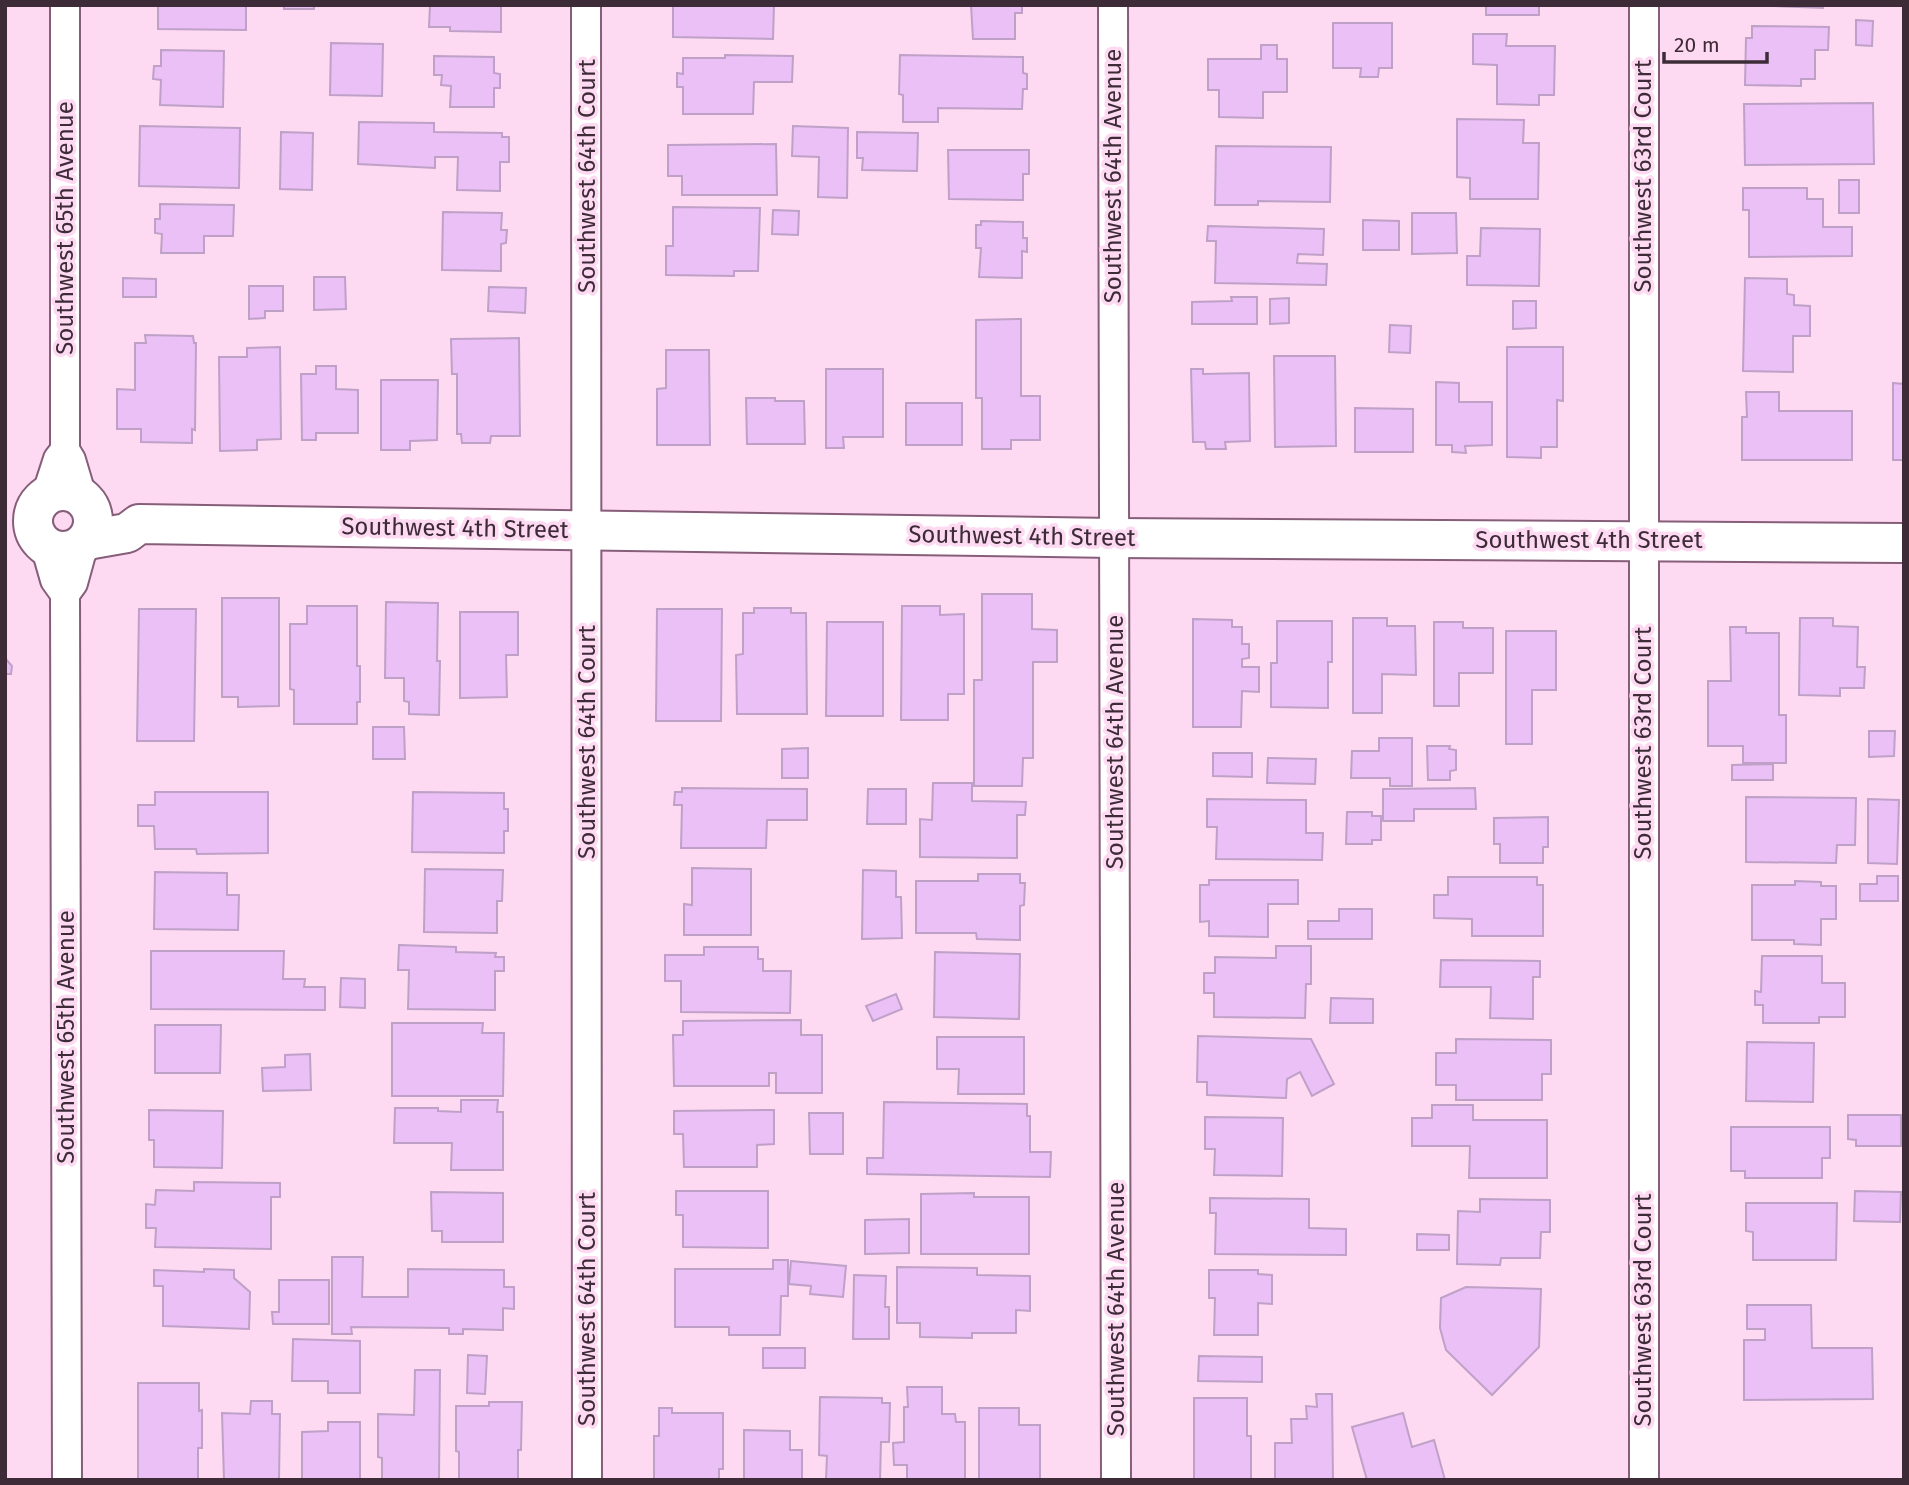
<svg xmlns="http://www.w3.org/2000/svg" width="1909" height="1485" viewBox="0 0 1909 1485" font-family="'Fira Sans',sans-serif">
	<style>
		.building { fill: #eac0f6; stroke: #bfa1c8; stroke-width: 2 }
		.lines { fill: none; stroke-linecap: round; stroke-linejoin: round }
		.street-casing { stroke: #865e79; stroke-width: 32 }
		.secondary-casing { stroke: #865e79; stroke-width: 42 }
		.street { stroke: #fff; stroke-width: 28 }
		.secondary { stroke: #fff; stroke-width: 38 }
		.labels { text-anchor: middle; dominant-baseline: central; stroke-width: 7; stroke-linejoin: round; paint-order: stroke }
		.street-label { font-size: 24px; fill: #3d2c38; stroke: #fed9f2 }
	</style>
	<rect width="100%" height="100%" fill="#fed9f2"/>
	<g class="building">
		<path d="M158,5H246V30L158,29Z"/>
		<rect x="284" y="5" width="30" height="4"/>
		<path d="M430,5H501V32L450,31V27H429Z"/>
		<path d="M673,5H774L773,39L673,37Z"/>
		<path d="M971,5H1022V13H1015V39H973Z"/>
		<rect x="1486" y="5" width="53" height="10"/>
		<path d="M1746,5H1823V8Z"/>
		<path d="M1856,20L1873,21L1872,46L1856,45Z"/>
		<path d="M1333,23H1392V68H1379L1378,77H1360L1361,68H1333Z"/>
		<path d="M1752,26L1829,27L1828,50H1815V79H1801V86L1745,85L1746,38H1752Z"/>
		<path d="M1473,34H1507L1506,46H1555L1554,95H1539V105L1497,104V65L1473,64Z"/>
		<path d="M331,43L383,44L382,96L330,95Z"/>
		<path d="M1261,45H1277V59H1287V92H1263V118L1219,117V90H1208V59H1261Z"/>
		<path d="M161,50L224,51L223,107L160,105L161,80L153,79L154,66H161Z"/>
		<path d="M725,55L793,56L792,82H754L753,114H683V87H677V73L683,74V58H725Z"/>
		<path d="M900,55L1023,57V73L1027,74V89H1023L1022,109L938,108V122H903V95L899,94Z"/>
		<path d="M434,56L494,57V73L500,74V88H494V107H450L451,86L441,85L442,75H434Z"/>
		<path d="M1873,103L1874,164L1745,165L1744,104Z"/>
		<path d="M1457,119L1524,120L1523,143H1539L1538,199H1470V178L1457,177Z"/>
		<path d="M359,122L434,123V132L502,133V137H509V162H500V191L457,190L458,157H435V168L358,164Z"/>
		<path d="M140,126L240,128L239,188L139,186Z"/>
		<path d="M793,126L848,128L847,198L818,197L819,157L792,156Z"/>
		<path d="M281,132L313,133L312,190L280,189Z"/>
		<path d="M857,132L918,133L917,171L862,170L863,158H857Z"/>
		<path d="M776,144L777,195H682V176H668V145Z"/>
		<path d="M1216,146L1331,147L1330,202L1258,201V205H1215Z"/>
		<path d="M948,150H1029V174H1023V200L949,199Z"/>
		<rect x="1839" y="180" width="20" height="33"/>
		<path d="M1743,188H1807V199H1823V227H1852V256L1749,257V210H1743Z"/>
		<path d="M160,204L234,205L233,236H204V253H161L162,234L155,233V219H160Z"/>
		<path d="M673,207L760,208L758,271H734V276L666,275V246H673Z"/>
		<path d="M773,210L799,211L798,235L772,234Z"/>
		<path d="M443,212L502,213L501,230H507L506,243L501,244V271L442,270Z"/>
		<path d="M1412,213H1456L1457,253L1412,254Z"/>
		<path d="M1363,220L1399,221V250H1363Z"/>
		<path d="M981,221L1023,222V238H1027V252L1022,251V278L979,277L981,248H976V225H981Z"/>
		<path d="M1208,226L1324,229L1323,255L1298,254L1297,263L1327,264L1326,285L1215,283L1216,241H1207Z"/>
		<path d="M1481,228L1540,229L1539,286L1467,285V256H1480Z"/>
		<path d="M314,277H345L346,309L314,310Z"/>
		<path d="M123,278L156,279V297H123Z"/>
		<path d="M1745,278L1787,279V294L1794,295V305L1810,306V336H1793V372L1743,371Z"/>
		<path d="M249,286H283V311H265V318L249,319Z"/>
		<path d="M489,287L526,288L525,313L488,311Z"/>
		<path d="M1231,297H1257V324H1192V302L1232,301Z"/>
		<path d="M1289,298V323L1270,324V299Z"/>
		<path d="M1513,301H1536V328L1513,329Z"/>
		<path d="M1021,319V396H1040V440H1011V449H982V398H976V320Z"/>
		<path d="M1390,325L1411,326L1410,353L1389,352Z"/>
		<path d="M145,335L193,336L194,343H196L195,430L192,429V443L141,442V429H117V389L135,390V343H146Z"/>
		<path d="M519,338L520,436H491L490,443H462L461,434H457V374H452L451,339Z"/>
		<path d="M280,347L281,439L257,440V450L220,451L219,357H247V348Z"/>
		<path d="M1507,347H1563V401L1557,400V447H1541V458L1507,457Z"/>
		<path d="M666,350H709L710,445H657V389L666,388Z"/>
		<path d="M1274,356H1335L1336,446L1275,447Z"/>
		<path d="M316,366H336V389L358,390V433H316V440H302L301,374H316Z"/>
		<path d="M826,369H883V437H843L844,448H826Z"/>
		<path d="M1191,369H1203V374L1249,373L1250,441L1225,442L1226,449H1206L1205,442H1193Z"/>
		<path d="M381,380H438L437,440L410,441V450H381Z"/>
		<path d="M1436,382L1459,383V402H1492V445L1465,446L1466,453L1452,452V445H1436Z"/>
		<path d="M1893,383L1904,384V460H1893Z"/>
		<path d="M1746,392H1779V411H1852V460H1742V417H1747Z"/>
		<path d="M746,398H775V401H804L805,444H747Z"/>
		<rect x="906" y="403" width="56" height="42"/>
		<path d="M1355,408L1413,409V452H1355Z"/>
		<path d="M982,594H1032V629L1057,630V662H1033V758H1023L1022,786H974V680H982Z"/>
		<path d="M222,598H279V706L238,707V697H222Z"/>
		<path d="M386,602L438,603L437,661H440L439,715L409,714V702L404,701V678H385Z"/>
		<path d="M307,606H357V666H360V702H357V724H294V690L290,689V624H307Z"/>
		<path d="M902,606H940V615L964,614V694H948V720H901Z"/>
		<path d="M754,608H791V613H806L807,714H737L736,655L743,654V613H754Z"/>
		<path d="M139,609H196L194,741H137Z"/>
		<path d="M657,609H722L721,721H656Z"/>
		<path d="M460,612H518V655H506L507,697L460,698Z"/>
		<path d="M1353,618H1387V626H1415L1416,675L1382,674V713H1353Z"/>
		<path d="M1800,618H1833V626L1858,627L1857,667H1865L1864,688H1840V696L1799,695Z"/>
		<path d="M1193,619L1232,620V627H1242V644H1249V658L1242,659V667H1259V692L1242,691L1241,727H1193Z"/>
		<path d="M1277,621H1332V662H1328V708L1271,707V663H1277Z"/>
		<path d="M827,622H883V716H826Z"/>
		<path d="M1434,622H1463V628H1493V673H1459V706H1434Z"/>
		<path d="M1730,627H1746V633H1779V715H1786V763H1743V746H1708V681H1731Z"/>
		<path d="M1506,631H1556V690H1532V744H1506Z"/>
		<path d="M5,658L12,666L11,674H5Z"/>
		<path d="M373,727H404L405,759H373Z"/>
		<path d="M1869,731H1895L1894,756L1869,757Z"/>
		<path d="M1379,738H1412V786H1390V778H1351L1352,751H1379Z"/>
		<path d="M1427,746H1450L1449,749L1456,750V770L1450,771V780H1428Z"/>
		<path d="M808,748V778H782V749Z"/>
		<path d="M1213,753H1252V777L1213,776Z"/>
		<path d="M1268,758L1316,759L1315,784L1267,783Z"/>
		<path d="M1773,764V780H1732V765Z"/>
		<path d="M933,783H972V801L1026,802L1025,815H1017V858L920,857V819L932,820Z"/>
		<path d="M682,788L807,789V820H767L766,848H681L682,805H674L675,792H682Z"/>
		<path d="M1475,788L1476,809H1414V821H1383V789Z"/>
		<path d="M868,789H906V824H867Z"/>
		<path d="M155,792H268V853L197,854L196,849H155L154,826H138V805H155Z"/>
		<path d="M413,792L504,793V809H508V831H504V853L412,852Z"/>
		<path d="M1746,797L1856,798L1855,845H1837L1836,863L1746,862Z"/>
		<path d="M1207,799L1306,800V833H1323L1322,860L1216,859L1217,827H1207Z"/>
		<path d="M1868,799L1899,800L1897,864L1868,863Z"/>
		<path d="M1347,812H1372V816H1381V840H1372V844H1346Z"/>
		<path d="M1548,817V847H1543V863H1500V844H1494V818Z"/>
		<path d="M692,868L751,869V935H684V904L692,905Z"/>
		<path d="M425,869L503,870L502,901H497V933L424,932Z"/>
		<path d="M863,870L896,871V897H901L902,938L862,939Z"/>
		<path d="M155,872L227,873V895H239L238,930L154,929Z"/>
		<path d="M978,874H1020V883H1025L1024,905L1020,906V940L977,939L976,933H916V881H978Z"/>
		<path d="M1877,876H1898V901H1860V884H1877Z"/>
		<path d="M1448,877H1537V885H1543V936H1472V919L1434,918V895H1448Z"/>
		<path d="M1209,880H1298V904H1268V937L1209,936V921L1200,922V885H1209Z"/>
		<path d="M1795,881L1821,882V886H1836V919H1821V945L1794,944V940H1752V885H1795Z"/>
		<path d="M1339,909H1372V939H1308V921H1339Z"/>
		<path d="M399,945L456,947V952L496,953L495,957H504V971H495V1010L408,1009L409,970H398Z"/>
		<path d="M1276,946H1311V984H1306L1305,1018L1214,1017V993H1204V973H1215V957L1276,958Z"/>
		<path d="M704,947H758V959H763V971H791L790,1013L681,1012V981H665V955H704Z"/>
		<path d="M151,951H284L283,979H305L304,987H325V1010L151,1009Z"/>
		<path d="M935,952L1020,954L1019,1019L934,1017Z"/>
		<path d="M1762,956H1822V983H1845V1017H1819V1023H1763V1005H1755V991L1761,992Z"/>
		<path d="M1441,960L1540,961V977H1533V1019L1490,1018L1491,987H1440Z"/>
		<path d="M341,978L365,979V1008L340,1007Z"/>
		<path d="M896,994L902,1009L873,1021L866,1006Z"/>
		<path d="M1331,998L1373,999V1023H1330Z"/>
		<path d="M801,1020V1035H822V1093H776V1073H769V1086H674L673,1035H683V1021Z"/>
		<path d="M392,1023H483L482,1033H504L503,1096H392Z"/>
		<path d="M155,1025H221L220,1073H155Z"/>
		<path d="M1198,1036L1311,1039L1334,1084L1312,1096L1300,1072L1287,1079L1286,1098L1207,1095V1082H1197Z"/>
		<path d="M937,1037H1024V1094H958L959,1069H937Z"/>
		<path d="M1456,1039L1551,1040V1074H1542V1100H1456V1085H1436V1053H1456Z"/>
		<path d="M1747,1042L1814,1043L1813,1102L1746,1101Z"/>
		<path d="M310,1054L311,1090L263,1091L262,1068L285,1067V1055Z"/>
		<path d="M461,1100H498L497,1112H503V1170H451L452,1143H394L395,1108H438V1111L461,1112Z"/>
		<path d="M884,1102L1027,1104V1116H1030V1152H1051L1050,1177L867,1174V1158H883Z"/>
		<path d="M1432,1105H1473V1120H1547V1178H1469L1470,1146H1412V1118H1432Z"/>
		<path d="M149,1110L223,1111L222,1168L154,1167V1140H149Z"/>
		<path d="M774,1110V1144L757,1145V1167H684L683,1134H674V1111Z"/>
		<path d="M809,1113H843V1154H810Z"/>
		<path d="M1848,1115H1901V1146H1856V1140L1848,1139Z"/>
		<path d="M1205,1117L1283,1118L1282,1176L1214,1175L1215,1149H1205Z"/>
		<path d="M1731,1127H1830V1158H1822V1178H1745V1171H1731Z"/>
		<path d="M194,1182L280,1183V1197H271V1249L155,1247L156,1228H146V1204L155,1205L156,1190L194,1191Z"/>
		<path d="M676,1191H768V1248L683,1247V1215H676Z"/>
		<path d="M1855,1191L1901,1192L1900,1222L1854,1221Z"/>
		<path d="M431,1192L503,1193V1242H442V1231H432Z"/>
		<path d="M974,1193V1197H1029V1254H921V1194Z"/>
		<path d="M1210,1198L1309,1199V1228L1346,1229V1255L1215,1254L1216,1213H1210Z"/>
		<path d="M1480,1199L1550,1200V1232H1541L1540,1258H1501L1500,1265L1457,1264L1458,1211L1480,1212Z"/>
		<path d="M1746,1203H1837L1836,1260H1753V1232L1746,1231Z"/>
		<path d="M909,1219V1253L865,1254V1220Z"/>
		<path d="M1417,1234L1449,1235V1250H1417Z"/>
		<path d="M332,1257H363L362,1297H408V1269L504,1270V1287H514V1309L503,1308V1330L463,1329V1334H449V1328L351,1327L352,1334H332Z"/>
		<path d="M773,1260H788V1296H781L780,1335H729V1327H675V1269H773Z"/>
		<path d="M791,1261L846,1266L843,1297L810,1294L811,1286L789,1284Z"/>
		<path d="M897,1267L977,1268V1275L1030,1276V1311L1016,1310V1333H972V1338L920,1337V1323H897Z"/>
		<path d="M204,1269L234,1270V1278L250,1292L249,1329L163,1326V1286H154V1270L204,1272Z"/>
		<path d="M1209,1270H1258V1274L1272,1275V1304L1258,1303V1335H1214L1215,1298H1209Z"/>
		<path d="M854,1275L886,1276L885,1307H889V1339H853Z"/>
		<path d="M279,1280H329V1324H273L272,1312H279Z"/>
		<path d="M1466,1287L1541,1289L1539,1347L1492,1395L1446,1350L1440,1328L1441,1298Z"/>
		<path d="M1747,1305H1811L1812,1348H1872L1873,1399L1744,1400V1340H1765V1329H1747Z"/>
		<path d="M293,1339L360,1341V1393H328V1381H292Z"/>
		<rect x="763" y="1348" width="42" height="20"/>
		<path d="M468,1355L487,1356L485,1394L467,1393Z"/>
		<path d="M1199,1356L1262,1357V1382L1198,1381Z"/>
		<path d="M415,1370H440L439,1480H382V1458L378,1457V1414L414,1415Z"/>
		<path d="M138,1383H199V1411L202,1410V1448H198V1480H138Z"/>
		<path d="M907,1387H942V1414H955L956,1422H965V1480H907V1465H894L893,1443L904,1442V1407H908Z"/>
		<path d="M1316,1394H1332L1333,1480H1275V1443H1292L1291,1419H1307L1306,1406L1317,1407Z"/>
		<path d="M820,1397L882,1398V1403H890L889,1442H881L880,1480H826L827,1456L819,1455Z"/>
		<path d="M1194,1398H1247V1436H1251V1480H1194Z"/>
		<path d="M251,1401H272V1414H280L279,1480H224L222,1413L250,1414Z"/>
		<path d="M489,1402H522L521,1450H518V1480H459V1452L456,1451V1406H489Z"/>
		<path d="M659,1408H672V1413H723V1469H719V1480H654V1436H659Z"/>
		<path d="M979,1408H1019V1425H1040V1480H979Z"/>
		<path d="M1403,1413L1412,1447L1434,1440L1445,1480H1367L1352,1427Z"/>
		<path d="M328,1422H360V1480H302V1432L328,1431Z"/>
		<path d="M744,1430L790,1431V1450H802V1480H744Z"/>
	</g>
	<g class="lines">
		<g class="street-casing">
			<g id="street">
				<path d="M65,5V450L71,460L82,497"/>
				<path d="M586,5L587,1480"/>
				<path d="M1113,5L1116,1480"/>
				<path d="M1644,5V1480"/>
				<path d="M46,496L58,459L65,450"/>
				<path d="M45,545L55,580L65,594L67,1480"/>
				<path d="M65,594L73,583L84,543"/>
			</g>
		</g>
		<g class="secondary-casing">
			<g id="secondary">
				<circle cx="63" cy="521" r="30"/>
				<path d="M87,540L127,533L139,524L1114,538L1904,543"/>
			</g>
		</g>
		<use href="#street" class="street"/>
		<use href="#secondary" class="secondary"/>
	</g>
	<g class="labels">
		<g class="street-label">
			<text transform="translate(587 176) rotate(-90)">Southwest 64th Court</text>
			<text transform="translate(1113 176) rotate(-90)">Southwest 64th Avenue</text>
			<text transform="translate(1643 176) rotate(-90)">Southwest 63rd Court</text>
			<text transform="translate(65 228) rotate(-90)">Southwest 65th Avenue</text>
			<text transform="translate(455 528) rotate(1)">Southwest 4th Street</text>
			<text transform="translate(1022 536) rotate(1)">Southwest 4th Street</text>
			<text x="1589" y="540">Southwest 4th Street</text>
			<text transform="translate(587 742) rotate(-90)">Southwest 64th Court</text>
			<text transform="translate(1115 742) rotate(-90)">Southwest 64th Avenue</text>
			<text transform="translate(1643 743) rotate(-90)">Southwest 63rd Court</text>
			<text transform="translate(66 1037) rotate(-90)">Southwest 65th Avenue</text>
			<text transform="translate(587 1309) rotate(-90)">Southwest 64th Court</text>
			<text transform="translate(1116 1309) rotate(-90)">Southwest 64th Avenue</text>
			<text transform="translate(1643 1310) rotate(-90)">Southwest 63rd Court</text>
		</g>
	</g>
	<rect width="1909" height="1485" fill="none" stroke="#3d2c38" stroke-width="14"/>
	<path d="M1664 52v10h103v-10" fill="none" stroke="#3d2c38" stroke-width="3.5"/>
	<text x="1674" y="52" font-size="21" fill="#3d2c38" stroke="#fed9f2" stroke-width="5" paint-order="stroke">20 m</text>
</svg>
